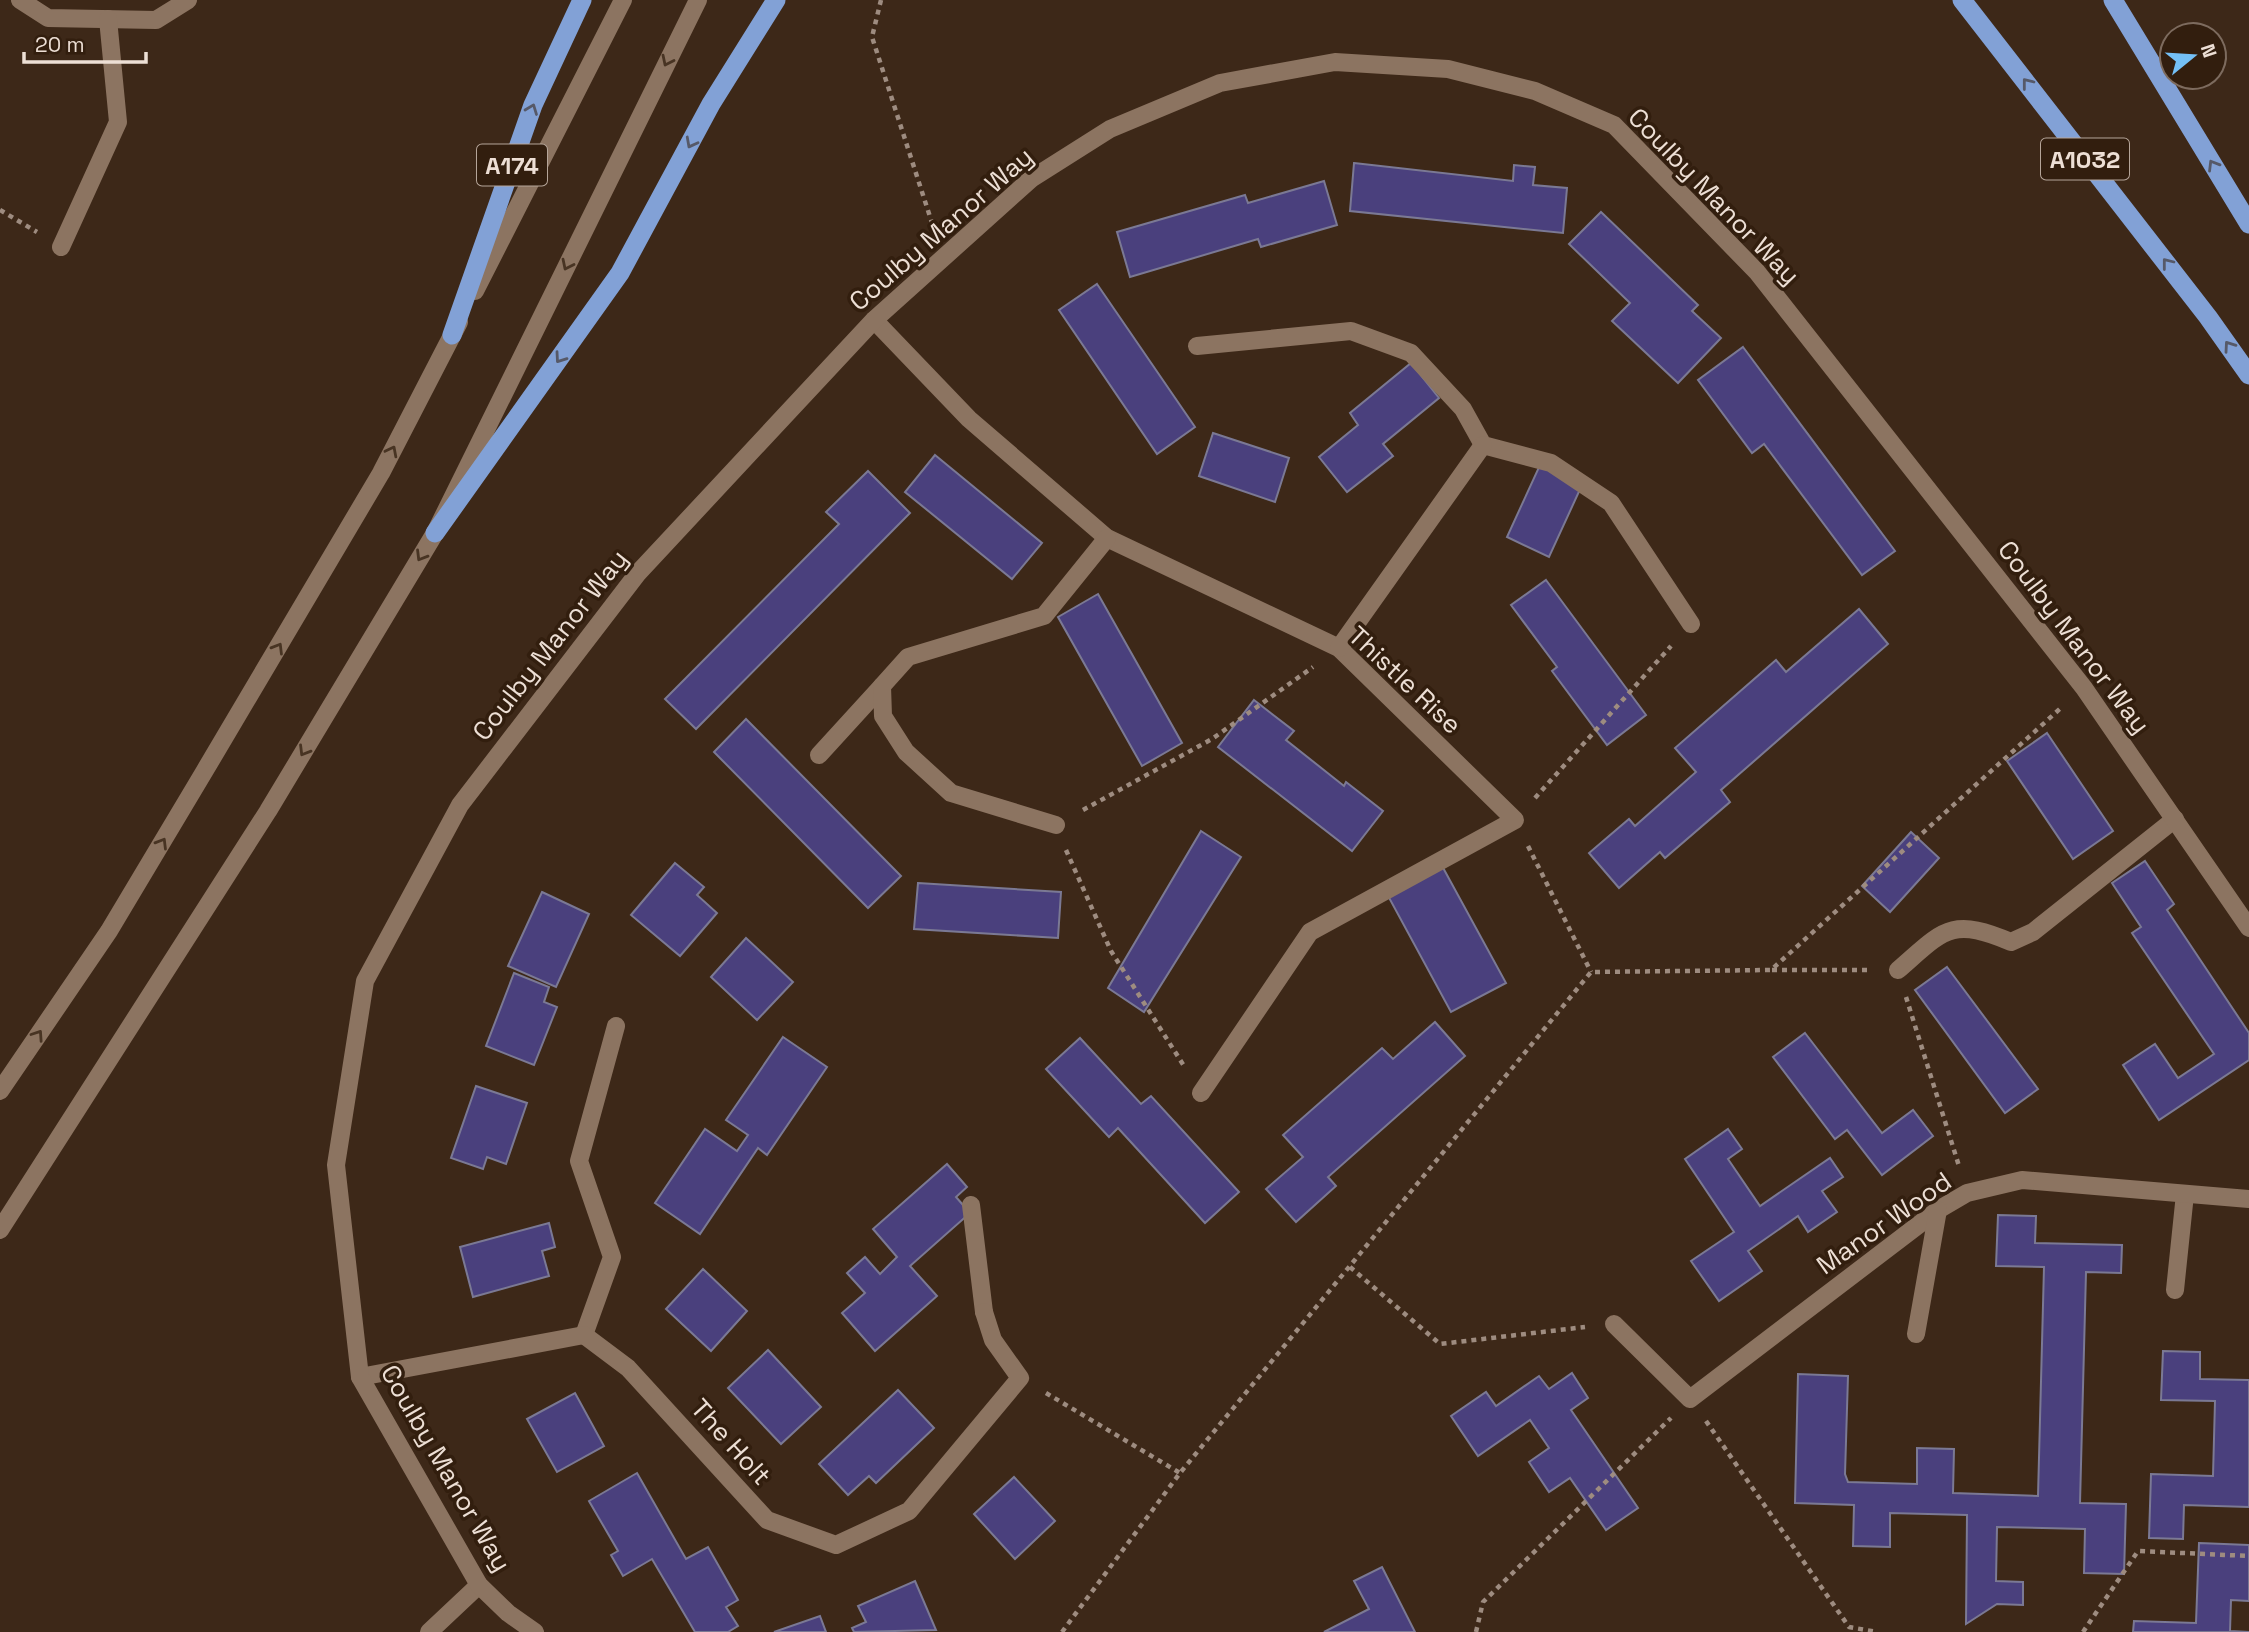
<svg xmlns="http://www.w3.org/2000/svg" width="2249" height="1632" viewBox="0 0 2249 1632" font-family="'Space Grotesk',sans-serif">
	<style>
		.building { fill: #4a407d; stroke: #7b7994; stroke-width: 2 }
		.lines { fill: none; stroke-linecap: round; stroke-linejoin: round }
		.path { stroke: #9e8c80; stroke-width: 4.5; stroke-dasharray: 5 5; stroke-linecap: butt }
		.service { stroke: #8c7461; stroke-width: 18 }
		.minor { stroke: #8c7461; stroke-width: 18 }
		.secondary { stroke: #8c7461; stroke-width: 18 }
		.trunk { stroke: #82a1d6; stroke-width: 19 }
		.oneway { stroke: #483423 }
		.oneway2 { stroke: #565968 }
		.labels { text-anchor: middle; dominant-baseline: central; stroke-width: 7; stroke-linejoin: round; paint-order: stroke }
		.shield { fill: #321e0e; stroke: #b5a599; stroke-width: 2 }
		.shield-label { font-size: 24px; font-weight: bold; fill: #eddfd5 }
		.street-label { font-size: 26px; fill: #eddfd5; stroke: #321e0e }
	</style>
	<rect width="100%" height="100%" fill="#3d2818"/>
	<g class="building">
		<path d="M1354,163L1513,181L1514,165L1535,167L1533,185L1567,188L1563,233L1350,211Z"/>
		<path d="M1324,181L1337,225L1261,247L1258,239L1130,277L1117,232L1245,195L1248,203Z"/>
		<path d="M1601,212L1698,305L1692,311L1721,338L1678,383L1612,321L1630,303L1569,244Z"/>
		<path d="M1097,284L1195,427L1157,454L1059,310Z"/>
		<path d="M1743,347L1895,551L1862,575L1764,444L1752,453L1698,380Z"/>
		<path d="M1411,363L1439,398L1383,444L1393,456L1347,492L1319,457L1358,425L1350,413Z"/>
		<path d="M1213,433L1289,458L1275,502L1199,476Z"/>
		<path d="M935,455L1042,543L1012,579L905,492Z"/>
		<path d="M1540,465L1582,485L1549,557L1507,537Z"/>
		<path d="M868,471L910,513L696,729L665,699L839,524L826,512Z"/>
		<path d="M1546,580L1646,715L1607,745L1552,671L1557,667L1511,605Z"/>
		<path d="M1098,594L1182,743L1142,766L1058,617Z"/>
		<path d="M1859,609L1888,644L1721,790L1730,802L1665,858L1660,852L1619,888L1589,853L1629,819L1635,826L1696,772L1675,748L1776,660L1786,672Z"/>
		<path d="M1254,700L1294,731L1286,740L1344,786L1346,782L1383,811L1352,851L1218,747Z"/>
		<path d="M746,719L901,876L868,908L714,752Z"/>
		<path d="M2047,733L2113,831L2073,859L2007,761Z"/>
		<path d="M1201,831L1241,857L1144,1012L1108,988Z"/>
		<path d="M1911,832L1939,858L1890,912L1862,886Z"/>
		<path d="M2145,861L2174,904L2167,910L2249,1033V1060L2159,1120L2123,1065L2155,1044L2178,1078L2214,1054L2132,933L2141,927L2112,883Z"/>
		<path d="M675,863L704,887L697,895L717,913L680,956L631,915Z"/>
		<path d="M1441,864L1506,983L1451,1012L1387,894Z"/>
		<path d="M918,883L1061,892L1058,938L914,929Z"/>
		<path d="M542,892L589,914L556,987L508,966Z"/>
		<path d="M746,938L793,982L757,1020L711,977Z"/>
		<path d="M1947,967L2038,1089L2005,1113L1915,990Z"/>
		<path d="M514,973L549,987L544,1002L557,1007L534,1065L486,1046Z"/>
		<path d="M1435,1022L1465,1056L1328,1177L1336,1186L1296,1222L1266,1189L1303,1157L1283,1135L1382,1048L1393,1059Z"/>
		<path d="M1805,1033L1882,1133L1913,1110L1933,1136L1882,1175L1847,1130L1835,1139L1773,1057Z"/>
		<path d="M783,1037L827,1067L767,1155L758,1148L700,1234L655,1203L705,1129L737,1151L748,1135L726,1120Z"/>
		<path d="M1080,1038L1141,1104L1151,1096L1239,1192L1205,1223L1118,1128L1109,1137L1046,1069Z"/>
		<path d="M476,1086L527,1103L506,1164L487,1157L483,1169L451,1158Z"/>
		<path d="M1728,1129L1742,1149L1728,1159L1760,1206L1830,1158L1843,1177L1822,1191L1837,1212L1808,1232L1798,1216L1748,1251L1762,1271L1719,1301L1691,1261L1734,1232L1685,1159Z"/>
		<path d="M947,1164L967,1187L956,1197L970,1213L910,1266L937,1296L875,1351L842,1313L865,1293L847,1273L865,1257L880,1274L897,1257L873,1229Z"/>
		<path d="M1998,1215L2036,1216L2035,1243L2122,1245L2121,1273L2086,1272L2080,1503L2126,1504L2124,1574L2084,1573L2085,1529L1997,1527L1996,1581L2023,1582V1605L1997,1604L1966,1624L1967,1515L1890,1513V1547L1853,1546L1854,1505L1795,1503L1798,1374L1848,1376L1845,1474L1848,1482L1917,1484V1448L1954,1449L1953,1493L2038,1496L2044,1267L1996,1266Z"/>
		<path d="M549,1223L555,1247L542,1251L549,1276L473,1297L460,1247Z"/>
		<path d="M703,1269L747,1311L711,1351L666,1309Z"/>
		<path d="M768,1350L821,1407L781,1444L728,1388Z"/>
		<path d="M2163,1351L2200,1352V1379L2249,1380V1507L2184,1505L2183,1539L2149,1538L2151,1474L2213,1476L2215,1401L2161,1400Z"/>
		<path d="M1572,1373L1588,1398L1571,1410L1638,1508L1606,1530L1570,1478L1549,1492L1529,1462L1549,1448L1530,1420L1478,1456L1451,1416L1486,1392L1496,1406L1539,1376L1549,1389Z"/>
		<path d="M898,1390L934,1428L876,1483L869,1476L848,1495L819,1464Z"/>
		<path d="M575,1393L604,1446L557,1472L527,1419Z"/>
		<path d="M637,1473L686,1559L708,1547L738,1600L726,1607L738,1626L728,1632H695L652,1559L623,1576L611,1555L618,1551L589,1501Z"/>
		<path d="M1014,1477L1055,1521L1015,1559L974,1514Z"/>
		<path d="M2199,1543L2249,1545V1601L2231,1600L2230,1631L2249,1632H2133L2134,1621L2196,1623Z"/>
		<path d="M1382,1567L1415,1632H1324L1369,1609L1354,1581Z"/>
		<path d="M915,1581L936,1630L854,1632L852,1628L866,1622L858,1606Z"/>
		<path d="M820,1616L826,1632H774Z"/>
	</g>
	<g class="lines">
		<g class="path">
			<path d="M881,0L872,37L933,226"/>
			<path d="M0,210L37,232"/>
			<path d="M1535,798L1671,646"/>
			<path d="M1083,810L1212,739L1313,667"/>
			<path d="M1528,846L1591,972"/>
			<path d="M1066,850L1111,951L1184,1066"/>
			<path d="M1772,970H1868"/>
			<path d="M1906,997L1959,1166"/>
			<path d="M1350,1267L1440,1344L1585,1327"/>
			<path d="M1046,1393L1180,1473"/>
			<path d="M1706,1421L1849,1627L1877,1632"/>
			<path d="M1062,1632L1180,1473L1591,972L1771,970L2063,706"/>
			<path d="M1476,1632L1483,1602L1671,1418"/>
			<path d="M2083,1632L2138,1551L2249,1556"/>
		</g>
		<g class="service">
			<path d="M971,1205L984,1312"/>
			<path d="M2175,1290L2185,1194"/>
		</g>
		<g class="minor">
			<path d="M20,0L48,18L156,20L188,0"/>
			<path d="M61,247L118,122L108,19"/>
			<path d="M874,320L969,419L1107,538L1339,648L1515,820L1310,932L1201,1093"/>
			<path d="M1197,346L1351,331L1411,353L1463,409L1483,445L1551,463L1611,503L1691,624"/>
			<path d="M1339,648L1483,445"/>
			<path d="M819,755L882,686"/>
			<path d="M1056,825L951,793L906,752L883,716L882,686L908,657L1044,616L1107,538"/>
			<path d="M1898,970C1943,931 1950,916 2011,942L2033,932L2175,819"/>
			<path d="M1614,1324L1690,1399L1938,1210L1967,1193L2022,1180L2249,1199"/>
			<path d="M1916,1334L1938,1210"/>
			<path d="M584,1335L612,1257L579,1161L616,1026"/>
			<path d="M360,1377L584,1335L628,1368L767,1520L836,1545L909,1511L1020,1378L993,1340L984,1312"/>
			<path d="M429,1632L479,1585"/>
			<path d="M535,1632L508,1613L479,1585L360,1377L336,1165L365,981L460,805L638,573L874,320L1031,179L1110,129L1220,83L1335,62L1448,69L1535,91L1614,125L1757,272L2084,688L2249,928"/>
		</g>
		<g class="secondary">
			<path d="M475,291L623,0"/>
			<path d="M0,1091L109,931L204,772L381,473L459,322"/>
			<path d="M0,1230L268,811L435,533L698,0"/>
		</g>
		<g class="trunk">
			<path d="M1962,0L2208,317L2249,375"/>
			<path d="M2113,0L2249,224"/>
			<path d="M452,335L533,105L582,0"/>
			<path d="M435,533L620,273L711,104L776,0"/>
		</g>
	</g>
	<defs><path id="oneway-chevron" d="M-2-3.5L2.5 0L-2 3.5" fill="none" stroke-width="1.6" stroke-linecap="round" stroke-linejoin="round" transform="scale(1.75)"/></defs>
	<g class="oneway">
		<use href="#oneway-chevron" transform="translate(667 61) rotate(116)"/>
		<use href="#oneway-chevron" transform="translate(567 265) rotate(116)"/>
		<use href="#oneway-chevron" transform="translate(392 451) rotate(-63)"/>
		<use href="#oneway-chevron" transform="translate(421 556) rotate(121)"/>
		<use href="#oneway-chevron" transform="translate(278 648) rotate(-59)"/>
		<use href="#oneway-chevron" transform="translate(304 751) rotate(121)"/>
		<use href="#oneway-chevron" transform="translate(162 843) rotate(-59)"/>
		<use href="#oneway-chevron" transform="translate(38 1035) rotate(-56)"/>
	</g>
	<g class="oneway2">
		<use href="#oneway-chevron" transform="translate(2027 83) rotate(-128)"/>
		<use href="#oneway-chevron" transform="translate(532 109) rotate(-69)"/>
		<use href="#oneway-chevron" transform="translate(691 143) rotate(118)"/>
		<use href="#oneway-chevron" transform="translate(2213 165) rotate(-121)"/>
		<use href="#oneway-chevron" transform="translate(2167 263) rotate(-128)"/>
		<use href="#oneway-chevron" transform="translate(2229 346) rotate(-125)"/>
		<use href="#oneway-chevron" transform="translate(560 358) rotate(125)"/>
	</g>
	<g class="labels">
		<g class="shield">
			<rect x="2041" y="138.5" width="88" height="41" rx="5"/>
			<rect x="477" y="144.5" width="70" height="41" rx="5"/>
		</g>
		<g class="shield-label">
			<text x="2085" y="159">A1032</text>
			<text x="512" y="165">A174</text>
		</g>
		<g class="street-label">
			<text transform="translate(1714 196) rotate(46)">Coulby Manor Way</text>
			<text transform="translate(941 229) rotate(-41)">Coulby Manor Way</text>
			<text transform="translate(2074 637) rotate(53)">Coulby Manor Way</text>
			<text transform="translate(550 645) rotate(-52)">Coulby Manor Way</text>
			<text transform="translate(1405 680) rotate(43)">Thistle Rise</text>
			<text transform="translate(1884 1223) rotate(-35)">Manor Wood</text>
			<text transform="translate(731 1442) rotate(48)">The Holt</text>
			<text transform="translate(446 1468) rotate(60)">Coulby Manor Way</text>
		</g>
	</g>
	<g transform="translate(2193 56) rotate(72)"><circle r="33" fill="#321e0e" stroke="#7d6b5e" stroke-width="2"/>
	<path d="M0-5L12 26L0 18L-12 26Z" fill="#74c0f6"/>
	<text y="-10" font-size="19" font-weight="bold" text-anchor="middle" fill="#eddfd5">N</text>
	</g>
	<path d="M24 52v10h122v-10" fill="none" stroke="#eddfd5" stroke-width="3.5"/>
	<text x="35" y="52" font-size="21" fill="#eddfd5" stroke="#321e0e" stroke-width="5" paint-order="stroke">20 m</text>
</svg>
